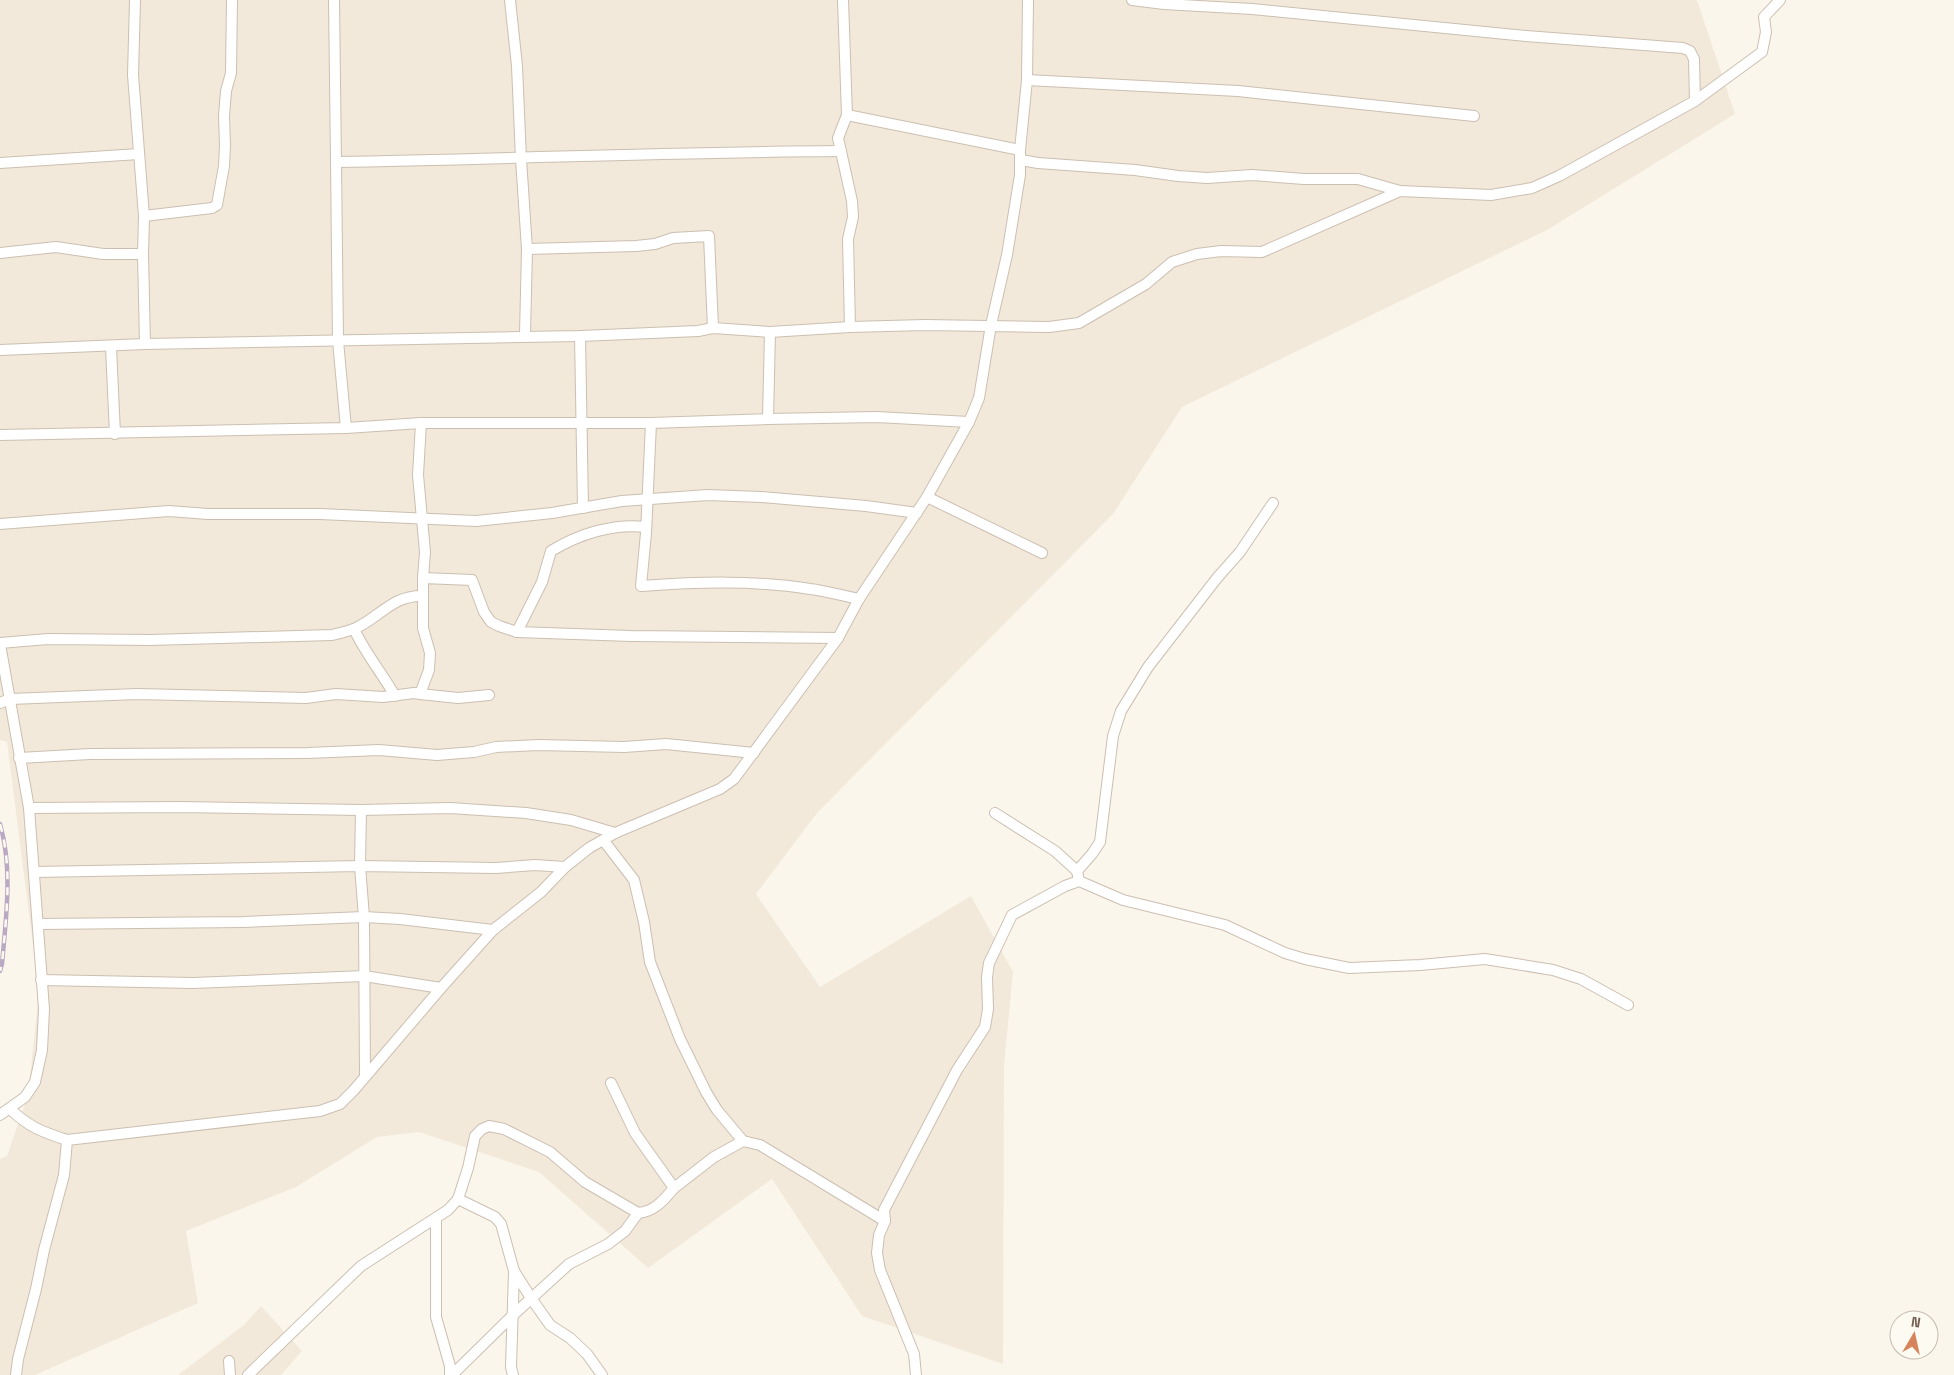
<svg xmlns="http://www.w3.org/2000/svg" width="1954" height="1375" viewBox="0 0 1954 1375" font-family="'Space Grotesk',sans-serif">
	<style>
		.residential { fill: #f2e9da }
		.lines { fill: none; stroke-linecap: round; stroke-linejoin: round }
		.street-casing { stroke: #ccbfb1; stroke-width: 12 }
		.street { stroke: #fff; stroke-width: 10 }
		.rail-casing { stroke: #baa9c4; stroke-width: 4.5 }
		.rail { stroke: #fdfaf1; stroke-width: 2.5; stroke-dasharray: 8; stroke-linecap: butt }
	</style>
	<rect width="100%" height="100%" fill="#fbf6eb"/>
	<g class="residential">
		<path d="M0,0H1697L1735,114L1547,230L1182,407L1113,514L817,813L756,894L820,987L971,896L1013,972L1004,1066L1003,1364L862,1316L772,1179L648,1268L539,1172L419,1132L377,1137L296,1187L186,1231L198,1303L35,1375H0V1159L7,1156L28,1095L39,992L7,742L0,740Z"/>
		<path d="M261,1306L302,1351L281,1375H178L244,1325Z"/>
	</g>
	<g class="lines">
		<g class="street-casing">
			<g id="street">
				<path d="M135,0L133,75L144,216L143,254L145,344"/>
				<path d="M334,0L336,162"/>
				<path d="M510,0L517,66L521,159L527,249L525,335"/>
				<path d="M843,0L847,115L838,138L852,201L853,217L848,239L850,327"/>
				<path d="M1132,0L1164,4L1252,9L1526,36L1683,48L1690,51L1694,59L1695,101"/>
				<path d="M1027,80L1238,91L1474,116"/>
				<path d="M847,115L1020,150"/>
				<path d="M1021,160L1038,163L1135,170L1178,176L1207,178L1252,175L1304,179H1358L1400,191"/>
				<path d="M0,163L139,154"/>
				<path d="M144,216L212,208L217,205L224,166L225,145L224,116L226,91L231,73L232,0"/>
				<path d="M527,249L636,246L655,244L673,238L709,236L713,328"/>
				<path d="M0,253L56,247L103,254H143"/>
				<path d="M580,336L583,508"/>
				<path d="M111,347L115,434"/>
				<path d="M0,350L145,344L580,336L698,331L713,328L770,332L850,327L925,325L1049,327L1079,323L1146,284L1172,262L1197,254L1221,251L1262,252L1400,191L1491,195L1532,188L1559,176L1695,101L1762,52L1766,32L1764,17L1780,0"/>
				<path d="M768,419L770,332"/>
				<path d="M421,423L418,475L425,552L423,578"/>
				<path d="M651,423L646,533L641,586C697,582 755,580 810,589C827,591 843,596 859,599"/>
				<path d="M346,428L338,341L336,162C505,159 672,152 841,151"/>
				<path d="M0,435L346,428L421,423H651L768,419L877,417L969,422"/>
				<path d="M927,497L1042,553"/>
				<path d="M0,524L169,511L208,514H320L476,521L552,513L622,501L708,495L761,497L866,506L917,513"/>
				<path d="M354,629C365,653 382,673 395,696"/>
				<path d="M517,632L542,582L551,551C579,534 613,523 646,527"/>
				<path d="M0,643L48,639L150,640L332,635C340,633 349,631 356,628C381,616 393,595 423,596"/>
				<path d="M0,644L29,808L44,1009L42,1050L35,1082L25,1097L0,1115"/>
				<path d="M420,694L458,698L489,695"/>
				<path d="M0,703L10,699L137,694L306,698L336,694L383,697L414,693L420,694L429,670L430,653L423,628V578L472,580L484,612L491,622L499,626L517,632L631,636L838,638"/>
				<path d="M19,758L90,754L308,753L379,750L437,755L474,752L496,747L539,745L624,747L666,744L754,753"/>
				<path d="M29,808L180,807L361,810L450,808L526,813L571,820L615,833"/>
				<path d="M361,810L360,866L364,917L365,1076"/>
				<path d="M995,813L1055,851L1077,871"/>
				<path d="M604,841L634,880L644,922L650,962L680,1039L706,1092L717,1110L743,1141"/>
				<path d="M34,872L360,866L496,868L535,865L565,867"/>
				<path d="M1079,881L1077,871L1092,854L1100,842L1113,736L1121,711L1148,667L1217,578L1240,552L1273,503"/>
				<path d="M38,924L243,922L364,917L400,919L493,930"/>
				<path d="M41,980L193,983L364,976L441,988"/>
				<path d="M10,1109C29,1127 42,1132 67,1140L320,1111L340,1104L354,1090L441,988L493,930L541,892L565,867L589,848L615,833L720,789L734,779L838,638L859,599L927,497L969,422L979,398L991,325L1007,255L1020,175V150L1027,80L1028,0"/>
				<path d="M674,1188L714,1157L743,1141L760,1145L885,1221"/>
				<path d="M458,1199L495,1217L501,1224L514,1271L511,1367L513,1375"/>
				<path d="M436,1218V1317L450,1366V1375"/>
				<path d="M514,1271L531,1298L550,1325L570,1338L587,1354L602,1375"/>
				<path d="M229,1361L230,1375"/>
				<path d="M16,1375L18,1359L36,1289L44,1250L64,1175L67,1140"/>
				<path d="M248,1375L361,1266L448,1210L458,1199L468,1168L475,1136L482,1129L489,1126L504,1129L550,1152L585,1182L638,1213C654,1212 664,1200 674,1188L635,1133L611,1083"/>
				<path d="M452,1375L512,1316L569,1264L608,1244L625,1231L638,1213"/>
				<path d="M916,1375L914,1354L880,1270L877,1253L879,1235L885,1221L884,1210L957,1070L985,1027L988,1009L987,977L989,963L1012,915L1065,886L1079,881L1123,900L1225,925L1285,953L1305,959L1349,968L1420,965L1485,959L1553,970L1581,979L1628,1005"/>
			</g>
		</g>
		<use href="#street" class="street"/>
		<g class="rail-casing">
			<path id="rail" d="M0,824C13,869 6,917 2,964L0,971"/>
		</g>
		<use href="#rail" class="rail"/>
	</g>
	<g transform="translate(1914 1335) rotate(9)"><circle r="24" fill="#fdfaf1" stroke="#c6bcb1"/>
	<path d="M0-4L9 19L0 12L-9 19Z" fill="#d7845d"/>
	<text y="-8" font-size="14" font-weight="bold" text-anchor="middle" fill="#736050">N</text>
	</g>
</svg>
